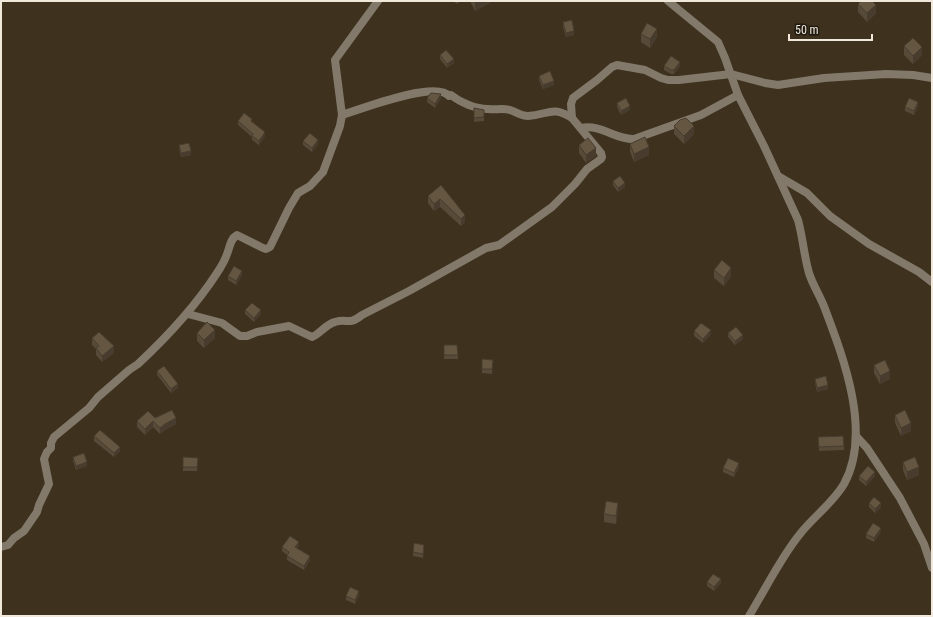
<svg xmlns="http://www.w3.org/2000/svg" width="933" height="617" viewBox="0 0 933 617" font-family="'Roboto Condensed',sans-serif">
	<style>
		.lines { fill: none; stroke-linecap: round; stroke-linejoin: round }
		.minor { stroke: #82796b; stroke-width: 8 }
		.wall { fill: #574a38 }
		.shaded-wall { fill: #473c2e }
		.building { fill: #655641; stroke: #473c2e }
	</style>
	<rect width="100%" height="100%" fill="#3e311d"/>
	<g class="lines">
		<g class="minor">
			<path d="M668,1L718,42L725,58L738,95L764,146L798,220C803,238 804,256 809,273C813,286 821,297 825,309C844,359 872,433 844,484C833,503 813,517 800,534C781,557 765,590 749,616"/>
			<path d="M342,115C361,109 436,80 449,96L451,95C461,103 476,109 488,109C496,110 503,108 510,110C516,112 521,116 528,116C548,115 552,105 572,118"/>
			<path d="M581,128C602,124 615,140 634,139L701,115L738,95"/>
			<path d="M778,176L807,193L830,216L869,244L919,272L932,282"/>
			<path d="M188,314L222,323L240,336H247L257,332L289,326L312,337C320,334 326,324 335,322C348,318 348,326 362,315L409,291L486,248L499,245L552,207L575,184L587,169L601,159L602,157L601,153L572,118L571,104L573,98L597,80L612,67L617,65L645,70L661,78L668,80H679L731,74L765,83L778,85L824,78L886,74L913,75L932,78"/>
			<path d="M856,436L867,448L900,498L924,544L932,568"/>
			<path d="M1,547L8,545L14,538L24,531L37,512L39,505L49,484L44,459L47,452L51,448V443L54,437L89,408L98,397L129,370L138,364C168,336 195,307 217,273C221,267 225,260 227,254C230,247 230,239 237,235L263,248L266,249L270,247L289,208L298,193L310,186L323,172L340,126L342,115L335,60L378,1"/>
		</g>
	</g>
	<g class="wall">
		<path d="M452,1H459L458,4Z"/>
		<path d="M470,1H490V3L475,11Z"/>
		<path d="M858,4L876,13L867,22L858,12Z"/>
		<path d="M563,22L574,35L566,37L563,27Z"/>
		<path d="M641,34L657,37L650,48L641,42Z"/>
		<path d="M904,46L922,55L913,64L904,55Z"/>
		<path d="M440,55L454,63L447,68L440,59Z"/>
		<path d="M664,66H680L674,74H671L664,70Z"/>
		<path d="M539,76L554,85L543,89L539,80Z"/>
		<path d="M427,98H441L435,108L427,102Z"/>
		<path d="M617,103L630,110L621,115L617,107Z"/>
		<path d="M918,106L914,115L905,111V107Z"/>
		<path d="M474,108L484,110V121L474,122Z"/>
		<path d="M238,121L252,122L265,136L259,145L252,140V137L238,125Z"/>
		<path d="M674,126L694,134L684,144L674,134Z"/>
		<path d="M303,141L318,144L312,152L303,145Z"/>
		<path d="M630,144L649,155L634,162L630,152Z"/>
		<path d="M179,145L191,155L181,157L179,149Z"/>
		<path d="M579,145L596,156L586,163L579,153Z"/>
		<path d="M613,181L625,187L618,192L613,185Z"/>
		<path d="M441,185L465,222L461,226L440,207L434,211L428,203V196Z"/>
		<path d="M714,270L731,276L724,286L714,278Z"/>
		<path d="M242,275L236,285L228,280V276Z"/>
		<path d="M245,310L261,314L254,322L245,314Z"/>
		<path d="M694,331L711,334L703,343L694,336Z"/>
		<path d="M197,333L215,338L204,348L197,341Z"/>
		<path d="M728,333L743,339L735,345L728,337Z"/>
		<path d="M92,338L114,353L102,362L96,355V349L92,345Z"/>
		<path d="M444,345L458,355V359H444Z"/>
		<path d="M482,359L493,360L492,374L482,373Z"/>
		<path d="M874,365L890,379L880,384L874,373Z"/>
		<path d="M157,371L178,388L171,393L157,375Z"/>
		<path d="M815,379L828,389L817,392L815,383Z"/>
		<path d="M895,415L911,431L901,436L895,423Z"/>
		<path d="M155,418L176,424L165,430L160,434L153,427L145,435L137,427V421Z"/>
		<path d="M94,436L120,451L114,457L94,441Z"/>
		<path d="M818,437L844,446V450L819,451Z"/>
		<path d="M73,457L87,466L76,470L73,461Z"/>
		<path d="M183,457L198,458L197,471H183Z"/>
		<path d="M903,462L919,475L907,480L903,470Z"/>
		<path d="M739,467L734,477L723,472V468Z"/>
		<path d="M859,476H875L866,486L859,480Z"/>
		<path d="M869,503L881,507L875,513L869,507Z"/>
		<path d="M618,511L616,524L604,522V514Z"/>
		<path d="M881,532L874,542L866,538V534Z"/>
		<path d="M299,546L297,548L310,560L304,570L287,560V555L282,551V547Z"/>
		<path d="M424,549L423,558L413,556V552Z"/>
		<path d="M707,582L721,583L714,591L707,586Z"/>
		<path d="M359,595L355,604L346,600V596Z"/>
	</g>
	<g class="shaded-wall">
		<path d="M479,1H490V3L475,11V3Z"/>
		<path d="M876,5V13L867,22V13Z"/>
		<path d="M657,29V37L650,48V39Z"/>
		<path d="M574,31V35L566,37V33Z"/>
		<path d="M922,47V55L913,64V56Z"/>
		<path d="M454,59V63L447,68V64Z"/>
		<path d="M680,62V66L674,74V70Z"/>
		<path d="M554,81V85L543,89V85Z"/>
		<path d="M441,94V98L435,108V104Z"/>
		<path d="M918,102V106L914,115V111Z"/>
		<path d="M630,106V110L621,115V111Z"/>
		<path d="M694,126V134L684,144V136Z"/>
		<path d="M265,132V136L259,145V141Z"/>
		<path d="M318,140V144L312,152V148Z"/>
		<path d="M649,147V155L634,162V154Z"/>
		<path d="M596,148V156L586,163V155Z"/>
		<path d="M191,151V155L181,157V153Z"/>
		<path d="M625,183V187L618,192V188Z"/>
		<path d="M440,199V207L434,211V204Z"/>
		<path d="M465,215V222L461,226V219Z"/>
		<path d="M731,268V276L724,286V278Z"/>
		<path d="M242,271V275L236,285V281Z"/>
		<path d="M261,310V314L254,322V318Z"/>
		<path d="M215,330V338L204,348V340Z"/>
		<path d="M711,330V334L703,343V339Z"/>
		<path d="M743,335V339L735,345V341Z"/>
		<path d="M114,346V353L102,362V356Z"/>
		<path d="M890,371V379L880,384V376Z"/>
		<path d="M178,384V388L171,393V389Z"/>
		<path d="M828,385V389L817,392V388Z"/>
		<path d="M176,418V424L165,430L160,434V428L165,424Z"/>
		<path d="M153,421V427L145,435V429Z"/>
		<path d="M911,423V431L901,436V428Z"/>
		<path d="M120,447V451L114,457V453Z"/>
		<path d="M87,462V466L76,470V466Z"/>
		<path d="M739,463V467L734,477V473Z"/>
		<path d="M919,467V475L907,480V472Z"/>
		<path d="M875,472V476L866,486V482Z"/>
		<path d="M618,503V511L616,524V516Z"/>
		<path d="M881,503V507L875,513V509Z"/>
		<path d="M881,528V532L874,542V538Z"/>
		<path d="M299,542V546L295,551V547Z"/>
		<path d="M310,556V560L304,570V566Z"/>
		<path d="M721,579V583L714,591V587Z"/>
		<path d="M359,591V595L355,604V600Z"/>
	</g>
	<g class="building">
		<path d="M861,1H872L876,5L867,13L858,4Z"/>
		<path d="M572,20L574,31L566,33L563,22Z"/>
		<path d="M647,23L657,29L650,39L641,34Z"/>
		<path d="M913,38L922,47L913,56L904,46Z"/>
		<path d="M446,50L454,59L447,64L440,55Z"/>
		<path d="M671,56L680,62L674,70H671L664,66Z"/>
		<path d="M550,71L554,81L543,85L539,76Z"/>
		<path d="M431,93L441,94L435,104L427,98Z"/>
		<path d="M626,98L630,106L621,111L617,103Z"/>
		<path d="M909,98L918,102L914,111L905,107Z"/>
		<path d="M474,108L484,110V117L474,118Z"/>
		<path d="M244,113L252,119L251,121L265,132L259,141L252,136L253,134L238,121Z"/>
		<path d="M686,118L694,126L684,136L674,126L680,120Z"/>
		<path d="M310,133L318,140L312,148L303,141Z"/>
		<path d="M645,137L649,147L634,154L630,144Z"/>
		<path d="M588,138L596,148L586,155L579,145Z"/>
		<path d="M189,143L191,151L181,153L179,145Z"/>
		<path d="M620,176L625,183L618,188L613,181Z"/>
		<path d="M441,185L465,215L461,219L440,199L434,204L428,196Z"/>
		<path d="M722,260L731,268L724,278L714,270Z"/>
		<path d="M234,266L242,271L236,281L228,276Z"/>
		<path d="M252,303L261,310L254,318L245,310Z"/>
		<path d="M207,322L215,330L204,340L197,333Z"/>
		<path d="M701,323L711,330L703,339L694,331Z"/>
		<path d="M736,327L743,335L735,341L728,333Z"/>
		<path d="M99,332L114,346L102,356L96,348L99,346L92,338Z"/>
		<path d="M444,345H457L458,355H444Z"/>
		<path d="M482,359L493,360L492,369H482Z"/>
		<path d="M885,360L890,371L880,376L874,365Z"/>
		<path d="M164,366L178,384L171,389L157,371Z"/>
		<path d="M826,376L828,385L817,388L815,379Z"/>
		<path d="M172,410L176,418L165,424L160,428L153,421L145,429L137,421L148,411L155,418Z"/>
		<path d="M905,410L911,423L901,428L895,415Z"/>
		<path d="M100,430L120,447L114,453L94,436Z"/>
		<path d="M843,436L844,446L819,447L818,437Z"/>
		<path d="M84,453L87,462L76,466L73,457Z"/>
		<path d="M183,457L198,458L197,467H183Z"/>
		<path d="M915,457L919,467L907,472L903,462Z"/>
		<path d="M728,458L739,463L734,473L723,468Z"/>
		<path d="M868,466L875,472L866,482L859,476Z"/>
		<path d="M874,497L881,503L875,509L869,503Z"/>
		<path d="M606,501L618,503L616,516L604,514Z"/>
		<path d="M873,523L881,528L874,538L866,534Z"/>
		<path d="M290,536L299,542L295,547L310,556L304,566L287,556L289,552L282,547Z"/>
		<path d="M414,543L424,545L423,554L413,552Z"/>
		<path d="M713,574L721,579L714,587L707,582Z"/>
		<path d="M350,587L359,591L355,600L346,596Z"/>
	</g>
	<rect width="933" height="617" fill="none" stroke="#f0e8db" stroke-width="4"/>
	<path d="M789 34v6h83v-6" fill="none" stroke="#f0e8db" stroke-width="2"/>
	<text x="795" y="34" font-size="12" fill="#f0e8db" stroke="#201a11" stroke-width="3" paint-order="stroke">50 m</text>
</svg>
